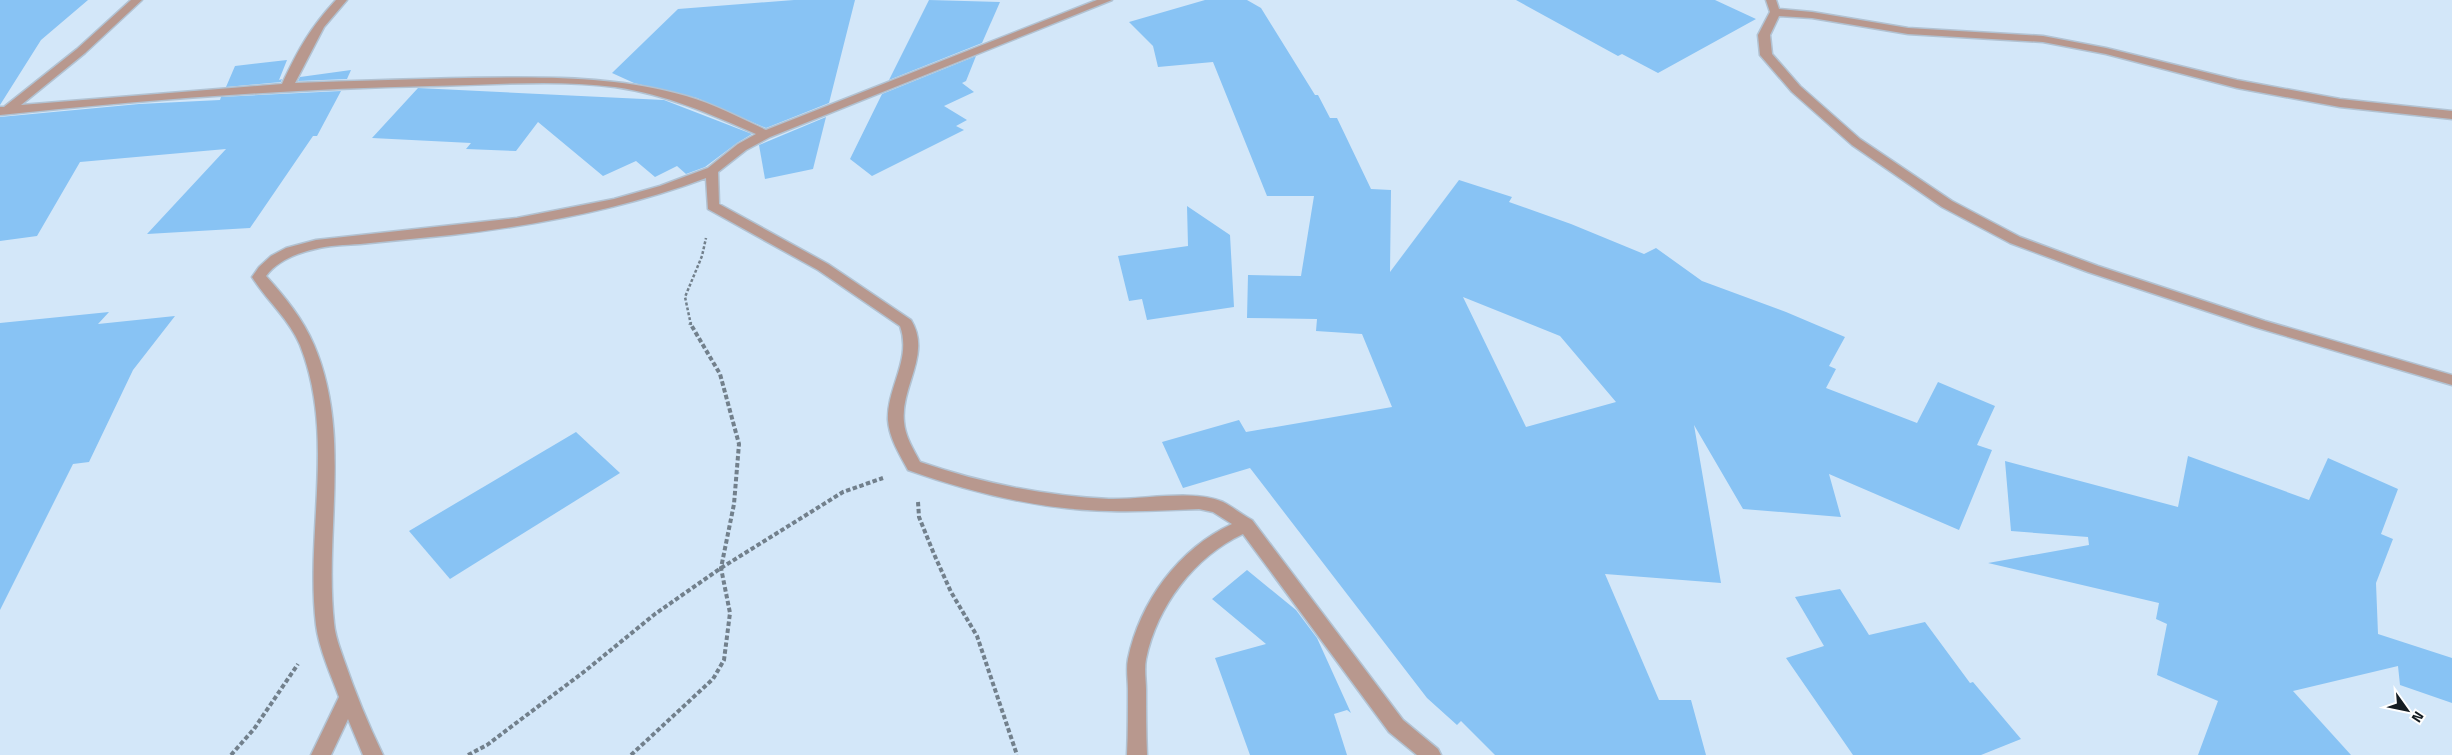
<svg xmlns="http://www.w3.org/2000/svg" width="2452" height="755" viewBox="0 0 2452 755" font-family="'Titillium Web',sans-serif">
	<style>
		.building { fill: #88c3f4; fill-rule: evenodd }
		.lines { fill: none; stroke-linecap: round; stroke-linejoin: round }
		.lane-casing { stroke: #b1c2d2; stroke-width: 3 }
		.street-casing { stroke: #b1c2d2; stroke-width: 3 }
		.path-far1 { stroke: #72808c; stroke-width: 2.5; stroke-dasharray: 3 2; stroke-linecap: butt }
		.path { stroke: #72808c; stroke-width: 4; stroke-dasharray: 4.5 2.5; stroke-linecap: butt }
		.lane { fill: #b8988e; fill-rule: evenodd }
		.street { fill: #b8988e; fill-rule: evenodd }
	</style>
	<rect width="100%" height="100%" fill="#d3e7f9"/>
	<g class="building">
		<path d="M0,0H88L41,40L0,105Z"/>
		<path d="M794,0H855L829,103L766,128L697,98L634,83L612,73L678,9Z"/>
		<path d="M929,0L1000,2L982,43L889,80Z"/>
		<path d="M1205,0H1247L1261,8L1315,95H1318L1330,118H1337L1371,189L1391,190L1390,272L1459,180L1512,197L1509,202L1571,224L1644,254L1656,248L1702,281L1786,312L1845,337L1829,366L1836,369L1826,388L1917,423L1938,382L1995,406L1977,445L1992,450L1959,530L1829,474L1841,517L1743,509L1694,425L1721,583L1605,574L1659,700H1691L1706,755H1495L1461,721L1457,725L1427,698L1250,468L1183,488L1162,442L1239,420L1246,432L1392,407L1362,334L1316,331L1317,319L1247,318L1248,275L1301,276L1314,196H1267L1213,62L1158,67L1153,46L1129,22ZM1463,297L1560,336L1616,402L1526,427Z"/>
		<path d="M1516,0H1715L1756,19L1658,73L1622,54L1618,56Z"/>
		<path d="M976,56L966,81L962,83L974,92L944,106L967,120L956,126L964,130L872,176L850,159L882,94Z"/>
		<path d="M287,60L279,80L282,79L281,82L226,87L235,66Z"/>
		<path d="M351,70L347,79L298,81L300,77Z"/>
		<path d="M418,88L664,100L752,134L737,143L705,167L686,174L677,166L655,177L636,161L603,176L538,122L516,151L466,149L471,143L372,138Z"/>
		<path d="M341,91L317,136H313L250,228L147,234L226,149L80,162L37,236L0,241V117L139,104L220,100L221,97Z"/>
		<path d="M826,117L813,169L765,179L759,145Z"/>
		<path d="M1187,206L1230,235L1234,307L1147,320L1142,299L1129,301L1118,256L1188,246Z"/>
		<path d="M109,312L98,324L175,316L133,370L89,462L73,464L0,610V323Z"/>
		<path d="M576,432L620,473L450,579L409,531Z"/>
		<path d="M2188,456L2309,500L2328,458L2398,489L2381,534L2393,539L2376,583L2378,634L2452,658V703L2400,685L2398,666L2293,691L2351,755H2198L2218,701L2157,675L2167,624L2156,619L2159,603L1988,563L2089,545L2088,537L2011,531L2005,461L2178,507Z"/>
		<path d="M1247,570L1296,610L1317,638L1351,713L1347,710L1334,714L1347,755H1250L1215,658L1266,644L1212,599Z"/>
		<path d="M1840,589L1869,635L1925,622L1970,683L1973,682L2021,739L1981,755H1853L1786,658L1824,646L1795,597Z"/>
	</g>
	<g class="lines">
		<g class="lane-casing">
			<path id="lane" d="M1766,0H1776L1779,9L1812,12L1908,28L2043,36L2106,48L2237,80L2340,99L2452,111V119L2340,107L2237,88L2106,54L2043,42L1908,34L1812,18L1779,16L1770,35L1772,54L1800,86L1860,139L1952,201L2020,237L2098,266L2265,321L2452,375V385L2255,327L2088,272L2010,243L1942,207L1852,145L1792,92L1760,55L1758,35L1770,12Z"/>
		</g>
		<g class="street-casing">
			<path id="street" d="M131,0H142L85,53L21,105L282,84C298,50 310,28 336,0H347L324,27L295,83C351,81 408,79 465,78C540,77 613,75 686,96C714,104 740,118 766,130L1097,0H1112L770,137L746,150L718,172L719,204L828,264L911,320C932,354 900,387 904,422C905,436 913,449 920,462C981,483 1044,496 1109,499C1143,500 1192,489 1223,502C1233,507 1242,515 1252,520L1403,720L1438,749L1441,755H1417L1389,732L1243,534C1194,557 1157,606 1146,659C1144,669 1146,680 1146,690C1146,712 1146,733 1147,755H1127C1128,733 1128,712 1128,690C1128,680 1126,669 1128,659C1140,602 1178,549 1232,524L1213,512L1199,509C1170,510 1140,512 1111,511C1041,510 973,493 908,470C900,455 889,438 888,420C887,387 912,359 900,326L818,270L708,209L706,178C623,209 538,225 451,235C420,238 390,241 360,244C345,245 329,245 315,249C297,253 277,261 266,276C285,297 303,319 314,345C352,434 324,530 334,623C335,636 340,648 344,660C355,692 368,724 383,755H363L348,719L331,755H311L339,697C331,675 319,649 316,625C305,531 336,436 300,345C289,319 267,301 252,277L259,267L271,256L286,248L316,240L517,218L614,199L660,186L708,168L738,144L756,134C708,113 668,95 615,87C554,79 491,85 430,86C286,89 143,100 0,115V107H4L77,49Z"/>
		</g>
		<path class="path-far1" d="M691,325L685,297L702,256L706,238"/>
		<g class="path">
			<path d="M918,502L919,517L934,554L951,592L977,636L1017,755"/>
			<path d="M231,755L254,729L298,664"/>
			<path d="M468,755L487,745L585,671L655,614L721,568L843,492L883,478"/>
			<path d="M631,755L713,679L724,660L730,613L721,568L734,504L739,444L720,374L690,323"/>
		</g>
		<use href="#lane" class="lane"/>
		<use href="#street" class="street"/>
	</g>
	<g transform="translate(2407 710) rotate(123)" stroke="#ffffff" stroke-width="4" paint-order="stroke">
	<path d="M0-4L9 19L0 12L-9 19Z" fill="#141c22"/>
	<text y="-8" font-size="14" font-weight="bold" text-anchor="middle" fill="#141c22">N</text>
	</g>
</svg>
